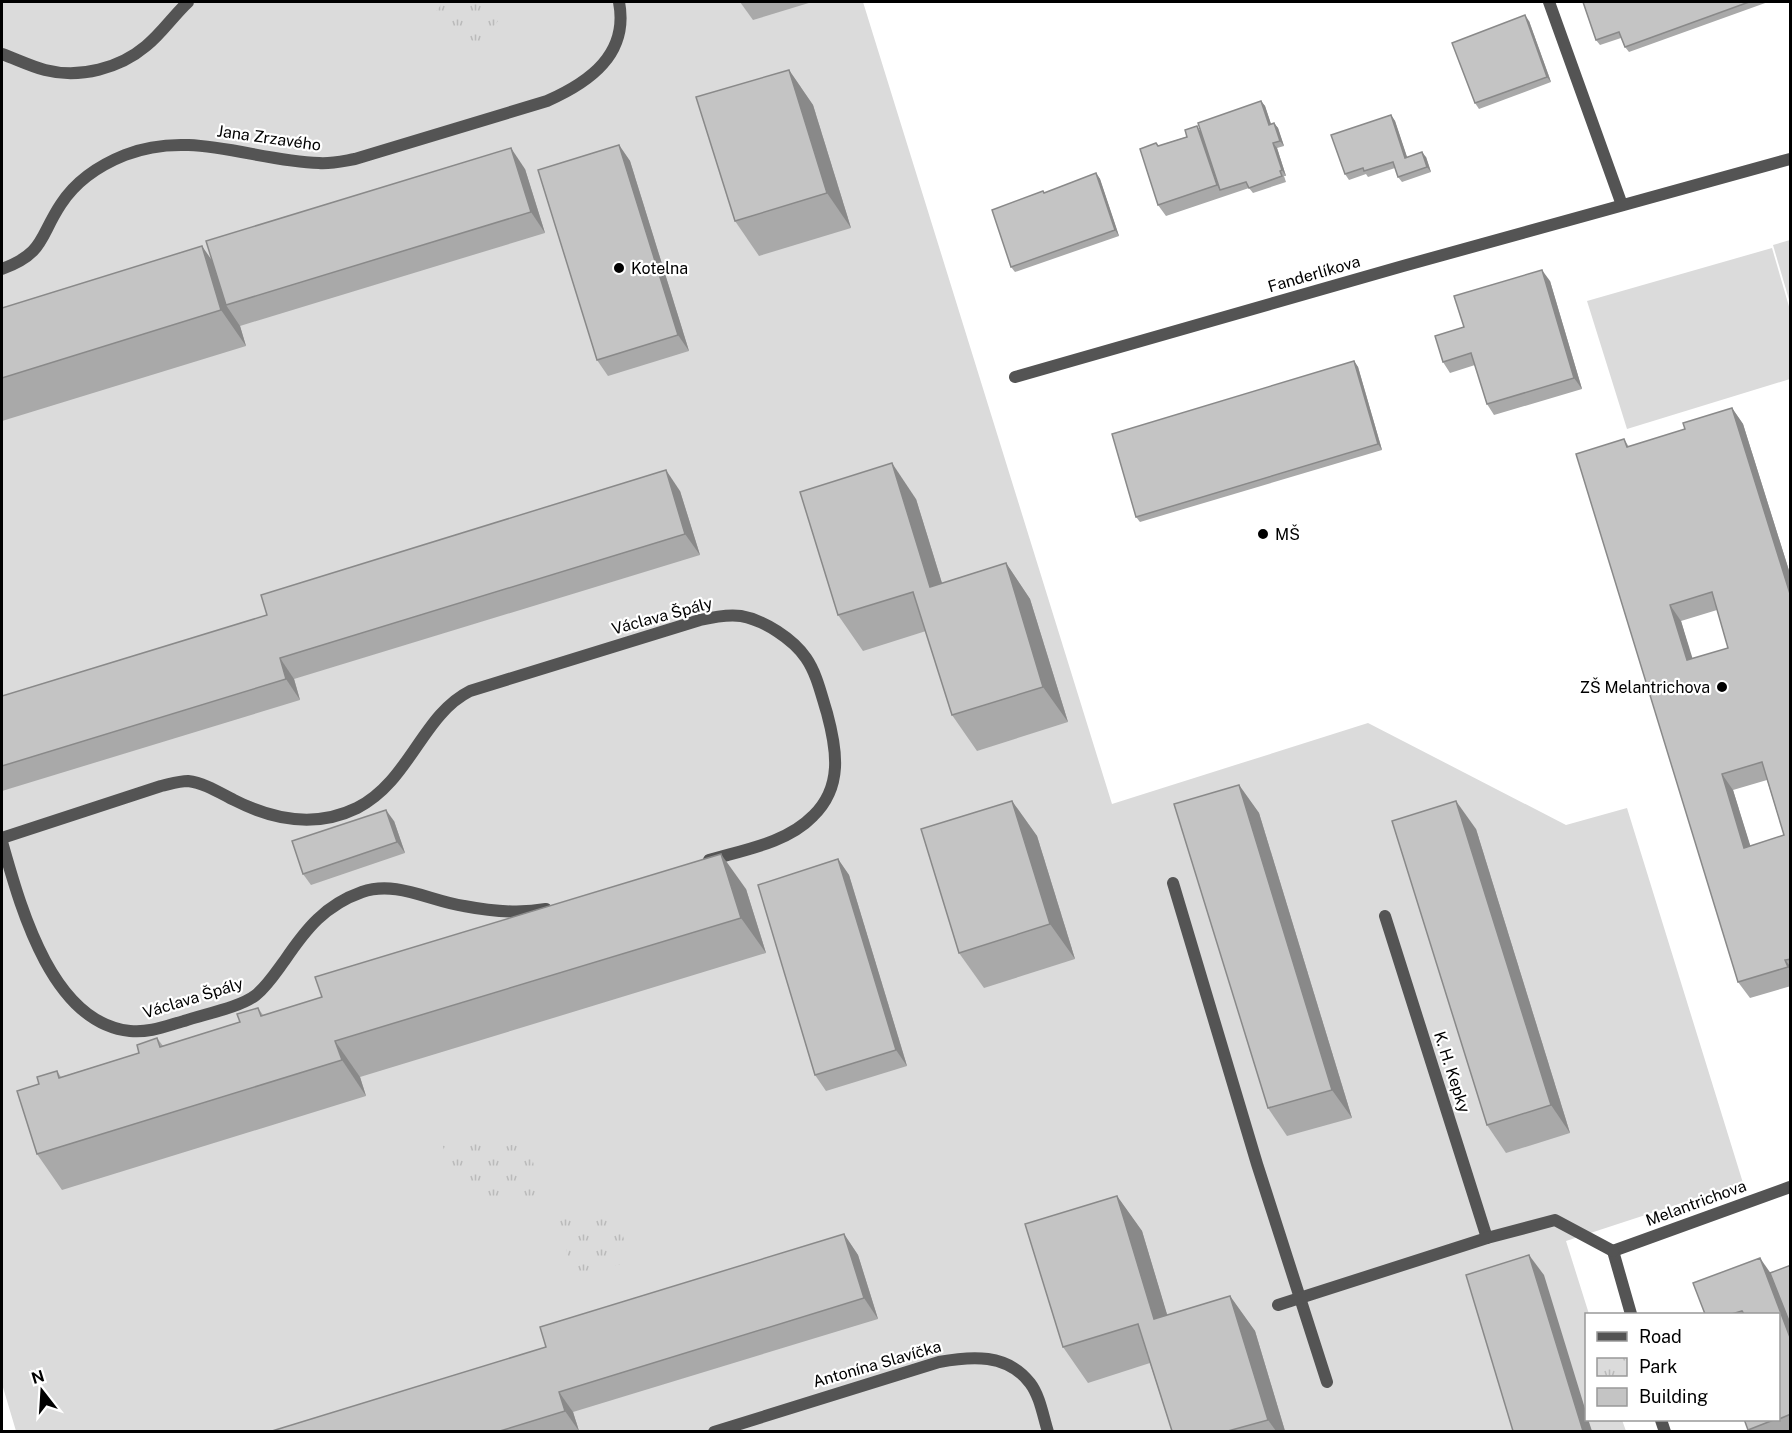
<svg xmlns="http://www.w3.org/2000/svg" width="1792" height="1433" viewBox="0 0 1792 1433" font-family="'Public Sans',sans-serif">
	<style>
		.green { fill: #dbdbdb }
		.park { fill: url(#park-tufts) }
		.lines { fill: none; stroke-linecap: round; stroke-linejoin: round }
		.minor { stroke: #545454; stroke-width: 12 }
		.wall { fill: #a9a9a9; fill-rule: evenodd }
		.shaded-wall { fill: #898989 }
		.building { fill: #c4c4c4; stroke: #898989; stroke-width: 1.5; fill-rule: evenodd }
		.poi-dot { fill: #000; stroke: #fff; stroke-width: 2 }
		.labels { text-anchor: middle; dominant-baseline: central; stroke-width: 4.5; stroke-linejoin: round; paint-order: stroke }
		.street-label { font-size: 16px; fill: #000; stroke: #fff }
		.poi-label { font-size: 16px; fill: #000; stroke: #fff; text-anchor: start }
	</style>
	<defs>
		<pattern id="park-tufts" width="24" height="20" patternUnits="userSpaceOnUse" patternTransform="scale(1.5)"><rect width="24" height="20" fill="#dbdbdb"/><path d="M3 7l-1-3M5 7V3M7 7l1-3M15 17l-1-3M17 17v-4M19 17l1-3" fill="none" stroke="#bababa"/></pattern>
	</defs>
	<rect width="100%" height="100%" fill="#fff"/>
	<g class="green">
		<path d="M2,2H863L1112,804L1368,723L1566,825L1627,808L1743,1183L1566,1241L1589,1314H1586V1420H1622L1626,1431H16L2,1384Z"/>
		<path d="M1790,240V303L1773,245Z"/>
		<path d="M1772,248L1790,310V379L1627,429L1587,301Z"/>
	</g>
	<g class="park">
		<path d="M443,2H490L504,13L479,46L435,13Z"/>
		<path d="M440,1138H492L497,1149L527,1141L542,1193L484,1210L473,1185L457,1188Z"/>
		<path d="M613,1205L631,1261L574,1278L558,1220Z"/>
	</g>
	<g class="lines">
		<g class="minor">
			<path d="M1549,2L1622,205"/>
			<path d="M2,54C16,59 30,66 45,70C80,79 120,68 146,46C162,33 173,16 188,2"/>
			<path d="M2,269C45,253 39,237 61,204C76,181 100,165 125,155C190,129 253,161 319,163C331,164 343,161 355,159L547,101C590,82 629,54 619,2"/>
			<path d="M1015,377L1403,266L1790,159"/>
			<path d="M2,838L161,786C170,784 179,781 188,781C205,783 220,793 234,800C273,820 316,828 357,808C410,781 422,715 470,691L700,620C713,617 728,614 741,616C764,620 793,639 806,658C817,674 821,694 827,713C837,750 843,787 813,816C787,843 743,850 709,860"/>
			<path d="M2,842C20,905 51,1023 130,1031C149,1033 166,1026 184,1021C204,1014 239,1008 256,995C268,985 276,972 285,960C306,929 325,905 362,892C396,880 430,901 464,906C490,911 519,914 546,909"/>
			<path d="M1173,883L1257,1164L1327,1382"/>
			<path d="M1385,916L1487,1238"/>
			<path d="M1613,1251L1790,1187"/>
			<path d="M1613,1251L1631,1314"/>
			<path d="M1278,1305L1487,1238L1555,1220L1613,1251"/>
			<path d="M1661,1420L1665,1432"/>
			<path d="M714,1432L939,1362C971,1356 1007,1353 1030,1383C1040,1396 1043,1416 1048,1432"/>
		</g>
	</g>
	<g class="wall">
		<path d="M740,2H812L753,20Z"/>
		<path d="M1583,2H1768L1629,52L1625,47L1621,38L1600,45L1596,40Z"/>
		<path d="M1529,21L1551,82L1479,109L1475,103Z"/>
		<path d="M789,70L813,105L851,228L759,256L735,221Z"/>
		<path d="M1261,101L1265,106L1271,124L1274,123L1278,128L1284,146L1277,148L1286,176H1284L1286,182L1253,193L1249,188L1166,216L1158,205V146L1201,132Z"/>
		<path d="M1391,115L1395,121L1407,157H1426L1431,172L1402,182L1398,177L1395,168L1368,177L1366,174L1349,180L1345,174Z"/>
		<path d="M619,145L630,161L689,351L608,376L597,360Z"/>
		<path d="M525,169L545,233L240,326L246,346L2,421V308L212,261Z"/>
		<path d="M1096,173L1100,179L1119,236L1015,272L1011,267L1044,193Z"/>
		<path d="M1550,281L1582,389L1494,415L1487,404L1475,365L1450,373L1443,362L1464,327Z"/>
		<path d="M1354,361L1358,367L1382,450L1140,522L1136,517Z"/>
		<path d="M1732,408L1743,424L1791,577V986L1750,998L1738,982L1624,439L1629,447L1685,429ZM1717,610L1728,648L1692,659L1681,621ZM1767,780L1784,835L1750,846L1733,790Z"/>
		<path d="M680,491L700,555L294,679L300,700L2,791V696Z"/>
		<path d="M916,499L942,583L1006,563L1030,599L1068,722L977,751L952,715L926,631L863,651L838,615Z"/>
		<path d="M1239,785L1259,813L1352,1118L1287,1136L1268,1108Z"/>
		<path d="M1012,801L1037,836L1075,959L984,988L959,953Z"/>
		<path d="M394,821L405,853L311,885L303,874Z"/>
		<path d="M1476,829L1570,1133L1506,1153L1487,1125Z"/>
		<path d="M838,859L849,875L907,1066L826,1091L815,1075Z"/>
		<path d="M746,889L766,953L360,1077L366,1096L62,1190L37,1154L39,1084L57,1071L61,1077L139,1053L157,1038L163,1046L240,1022L258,1008L263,1015Z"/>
		<path d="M1117,1196L1142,1231L1167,1315L1230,1296L1255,1331L1285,1431H1172L1150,1363L1088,1383L1063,1347Z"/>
		<path d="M844,1234L858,1255L878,1319L573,1412L579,1431H272L546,1347Z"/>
		<path d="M1791,1265V1431H1749L1744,1419H1779V1314H1705L1770,1273Z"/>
	</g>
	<g class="shaded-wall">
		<path d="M1525,15L1529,21L1551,82L1547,77Z"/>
		<path d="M789,70L813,105L851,228L827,193Z"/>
		<path d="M1261,101L1265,106L1273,130L1269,125Z"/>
		<path d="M1391,115L1395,121L1409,163L1405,158Z"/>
		<path d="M1274,123L1278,128L1284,146L1280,141Z"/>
		<path d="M1197,126L1204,137L1220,190L1217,185Z"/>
		<path d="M1273,143L1277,148L1286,176L1282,170Z"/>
		<path d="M619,145L630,161L689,351L678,335Z"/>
		<path d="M511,148L525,169L545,233L531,212Z"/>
		<path d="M1422,152L1426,157L1431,172L1427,167Z"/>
		<path d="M1096,173L1100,179L1119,236L1115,230Z"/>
		<path d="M202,246L227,282L226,305L240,326L246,346L221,310Z"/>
		<path d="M1542,270L1550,281L1582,389L1574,378Z"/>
		<path d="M1354,361L1358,367L1382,450L1378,444Z"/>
		<path d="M1732,408L1743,424L1791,577V597Z"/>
		<path d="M892,463L916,499L954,622L930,587Z"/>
		<path d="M666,470L680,491L700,555L685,534Z"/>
		<path d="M1006,563L1030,599L1068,722L1043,687Z"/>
		<path d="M1670,605L1681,621L1698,676L1687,660Z"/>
		<path d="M280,658L294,679L300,700L286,679Z"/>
		<path d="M1722,774L1733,790L1756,864L1744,848Z"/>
		<path d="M1239,785L1259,813L1352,1118L1332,1090Z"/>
		<path d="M1012,801L1037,836L1075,959L1050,924Z"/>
		<path d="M1456,801L1476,829L1570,1133L1551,1105Z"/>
		<path d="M386,810L394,821L405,853L397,842Z"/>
		<path d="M721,854L746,889L766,953L741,918Z"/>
		<path d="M838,859L849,875L907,1066L896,1050Z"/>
		<path d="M1785,960L1791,967V971L1788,967Z"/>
		<path d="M335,1041L360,1077L366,1096L342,1060Z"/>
		<path d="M1117,1196L1142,1231L1179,1354L1154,1319Z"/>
		<path d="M844,1234L858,1255L878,1319L864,1298Z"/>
		<path d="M1529,1255L1544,1275L1587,1415V1419H1588L1592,1431H1583Z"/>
		<path d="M1760,1258L1774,1278L1791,1322V1340Z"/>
		<path d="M1230,1296L1255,1331L1285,1431H1276L1268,1420Z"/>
		<path d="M559,1392L573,1412L579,1431L565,1411Z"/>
	</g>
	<g class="building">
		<path d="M1583,2H1749L1625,47L1619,32L1596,40Z"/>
		<path d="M1525,15L1547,77L1475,103L1452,43Z"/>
		<path d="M789,70L827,193L735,221L696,97Z"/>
		<path d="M1261,101L1269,125L1274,123L1280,141L1273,143L1282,170L1280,171L1282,176L1249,188L1246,182L1220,190L1198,123Z"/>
		<path d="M1391,115L1405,158L1422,152L1427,167L1398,177L1393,162L1364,171L1363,168L1345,174L1331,135Z"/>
		<path d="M1197,126L1217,185L1158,205L1140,149L1156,143L1158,146L1187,137L1185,130Z"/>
		<path d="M619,145L678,335L597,360L538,170Z"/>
		<path d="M511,148L531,212L226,305L206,241Z"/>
		<path d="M1096,173L1115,230L1011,267L992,210L1043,191L1044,193Z"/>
		<path d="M202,246L221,310L2,378V308Z"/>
		<path d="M1542,270L1574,378L1487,404L1471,353L1443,362L1435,336L1464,327L1454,296Z"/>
		<path d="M1354,361L1378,444L1136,517L1112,434Z"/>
		<path d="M1732,408L1791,597V959L1785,960L1788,967L1738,982L1576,454L1624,439L1627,447L1685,429L1683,423ZM1712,592L1728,648L1687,660L1670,605ZM1762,762L1784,835L1744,848L1722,774Z"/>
		<path d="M892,463L930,587L1006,563L1043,687L952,715L913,592L838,615L800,492Z"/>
		<path d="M666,470L685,534L280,658L286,679L2,766V696L267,615L261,595Z"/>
		<path d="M1239,785L1332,1090L1268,1108L1174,804Z"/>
		<path d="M1012,801L1050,924L959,953L921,829Z"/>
		<path d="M1456,801L1551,1105L1487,1125L1392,821Z"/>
		<path d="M386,810L397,842L303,874L292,841Z"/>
		<path d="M721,854L741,918L335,1041L342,1060L37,1154L17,1091L39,1084L37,1077L57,1071L59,1078L139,1053L137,1045L157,1038L160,1047L240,1022L237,1014L258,1008L261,1016L322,997L315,977Z"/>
		<path d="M838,859L896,1050L815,1075L758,885Z"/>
		<path d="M1117,1196L1154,1319L1230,1296L1268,1420L1228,1431H1172L1138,1324L1063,1347L1025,1224Z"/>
		<path d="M844,1234L864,1298L559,1392L565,1411L500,1431H272L546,1347L540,1327Z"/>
		<path d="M1529,1255L1583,1431H1513L1466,1275Z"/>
		<path d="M1760,1258L1791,1340V1414L1779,1419V1314H1744L1742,1311L1732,1314H1705L1693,1283Z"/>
		<path d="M1791,1265V1326L1770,1273Z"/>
		<path d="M1744,1419H1776L1748,1430Z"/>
	</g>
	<g class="poi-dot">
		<circle cx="619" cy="268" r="6"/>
		<circle cx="1263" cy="534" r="6"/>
		<circle cx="1722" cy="687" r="6"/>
	</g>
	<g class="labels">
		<g class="street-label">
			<text transform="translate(269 138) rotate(8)">Jana Zrzavého</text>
			<text transform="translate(1314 274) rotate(-16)">Fanderlíkova</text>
			<text transform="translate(662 616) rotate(-15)">Václava Špály</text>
			<text transform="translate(193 998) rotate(-17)">Václava Špály</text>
			<text transform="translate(1452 1072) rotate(72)">K. H. Kepky</text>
			<text transform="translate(1696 1203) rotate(-20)">Melantrichova</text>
			<text transform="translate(877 1364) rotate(-16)">Antonína Slavíčka</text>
		</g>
		<g class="poi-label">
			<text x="631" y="268">Kotelna</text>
			<text x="1275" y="534">MŠ</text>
			<text x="1710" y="687" text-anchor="end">ZŠ Melantrichova</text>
		</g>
	</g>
	<rect width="1792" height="1433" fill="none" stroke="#000000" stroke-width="6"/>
	<rect x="1585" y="1313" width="195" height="108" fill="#ffffff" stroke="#999999" stroke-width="1.5"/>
	<rect x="1597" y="1332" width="30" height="9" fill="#545454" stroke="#999999" stroke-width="1.5"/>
	<text x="1639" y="1343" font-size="18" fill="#000000">Road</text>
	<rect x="1597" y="1358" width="30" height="18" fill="url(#park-tufts)" stroke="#999999" stroke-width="1.5"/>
	<text x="1639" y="1373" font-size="18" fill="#000000">Park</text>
	<rect x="1597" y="1388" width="30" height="18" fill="#c4c4c4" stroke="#999999" stroke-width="1.5"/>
	<text x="1639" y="1403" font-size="18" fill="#000000">Building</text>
	<g transform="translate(42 1391) rotate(343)" stroke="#ffffff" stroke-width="4.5" paint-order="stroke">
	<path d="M0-4.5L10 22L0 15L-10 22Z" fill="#000000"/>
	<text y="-9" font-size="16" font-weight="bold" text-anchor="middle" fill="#000000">N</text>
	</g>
</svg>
